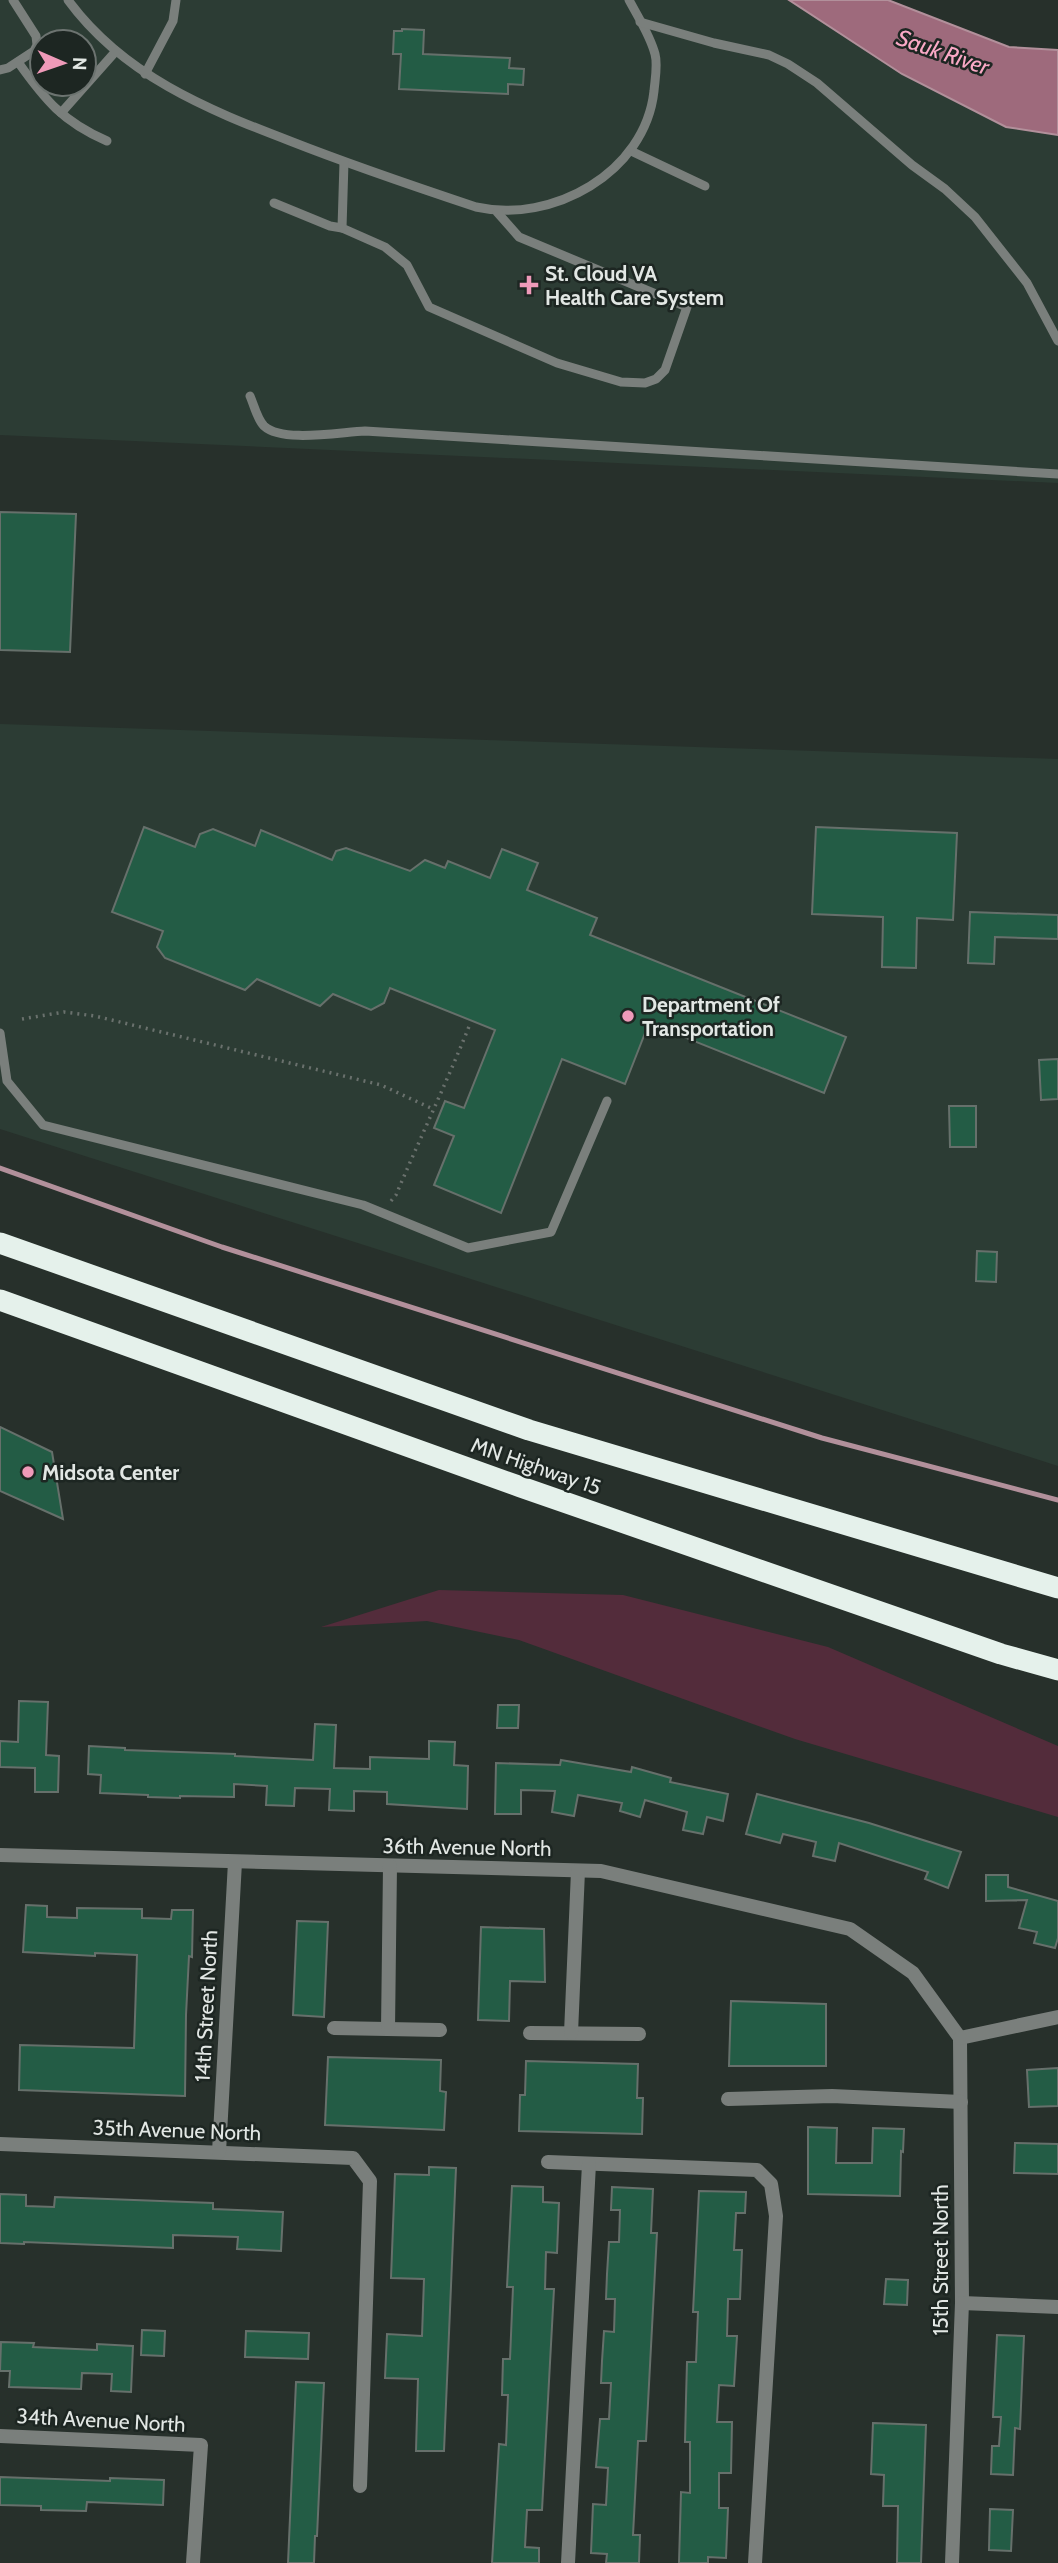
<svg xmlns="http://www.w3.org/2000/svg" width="1058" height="2563" viewBox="0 0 1058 2563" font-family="Cabin,sans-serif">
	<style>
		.built { fill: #2c3c34; fill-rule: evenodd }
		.green { fill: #532c3b }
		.water { fill: #9e6a7c; stroke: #b2909b; stroke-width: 2 }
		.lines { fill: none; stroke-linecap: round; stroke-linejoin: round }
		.stream { stroke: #b2909b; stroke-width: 5 }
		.building { fill: #235c45; stroke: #66706b; stroke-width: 2 }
		.path { stroke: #6a716d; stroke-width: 3.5; stroke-dasharray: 2 5; stroke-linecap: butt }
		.lane { stroke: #7a7f7c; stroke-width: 9 }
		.street { stroke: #7a7f7c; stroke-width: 14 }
		.highway { stroke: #e5f1eb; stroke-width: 21 }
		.poi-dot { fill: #ef9ab9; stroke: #1d2622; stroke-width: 2.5 }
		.labels { text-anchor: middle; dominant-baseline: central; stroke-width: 5; stroke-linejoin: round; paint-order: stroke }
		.poi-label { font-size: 21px; font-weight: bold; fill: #e2e7e4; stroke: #1d2622; text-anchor: start }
		.street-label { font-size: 21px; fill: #e2e7e4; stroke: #1d2622 }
		.water-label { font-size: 23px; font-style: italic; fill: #faa9c6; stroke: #1d2622 }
	</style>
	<rect width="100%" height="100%" fill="#27302b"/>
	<g class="built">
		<path d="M0,0H789L902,74L1006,127L1058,135V483L0,435ZM42,42H84V84H42Z"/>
		<path d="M0,724L1058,759V1466L0,1129Z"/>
	</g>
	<path class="green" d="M439,1590L623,1595L828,1647L1058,1746V1817L795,1739L519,1640L427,1621L321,1627Z"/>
	<path class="water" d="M789,0H888L1009,47L1058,50V135L1006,127L902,74Z"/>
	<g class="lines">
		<path class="stream" d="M0,1168L222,1247L822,1438L1058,1500"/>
	</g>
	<g class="building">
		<path d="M402,29L424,30L423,54L510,58L509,68L524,69L523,85L508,84V94L399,89L401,54H393L394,31H402Z"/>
		<path d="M0,512L76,514L70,652L0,650Z"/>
		<path d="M144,827L195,847L200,834L213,829L255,846L261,830L332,860L336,851L346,848L410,871L425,860L445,868L448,861L490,878L502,849L538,863L527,890L597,918L590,935L846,1037L824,1093L649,1023L625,1084L562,1059L501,1213L434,1185L454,1136L434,1128L445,1101L464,1108L495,1030L390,988L384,1003L371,1010L333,994L320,1006L257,979L245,990L165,958L157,947L163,931L112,912Z"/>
		<path d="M816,827L957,833L953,920L917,918L916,968L882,967L883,917L812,914Z"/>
		<path d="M970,912L1058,915V939L995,937L994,964L968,963Z"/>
		<path d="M1058,1059V1099L1041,1100L1039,1060Z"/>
		<path d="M949,1106H976V1147H950Z"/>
		<path d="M977,1251L997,1252L996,1282L976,1281Z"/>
		<path d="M0,1427L52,1452L63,1519L0,1491Z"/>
		<path d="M19,1701L48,1702L46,1755L59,1756L58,1792H35V1768L0,1767V1741L18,1742Z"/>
		<path d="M498,1705H519L518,1728H497Z"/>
		<path d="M315,1724L336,1725L334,1768L370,1769V1757L429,1759V1741L455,1742L454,1765L468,1766L467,1809L387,1804V1792L354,1791V1811L329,1810L330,1789L295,1788L294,1806L266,1805L267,1786L234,1784V1797L180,1796V1798L148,1797V1795L100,1793L101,1775L88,1774L89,1746L125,1748V1750L235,1754V1756L313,1760Z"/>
		<path d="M561,1760L631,1772L632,1767L671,1778L670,1782L728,1794L723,1821L707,1817L703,1834L683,1830L687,1812L645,1800L640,1817L620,1811L622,1803L578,1795L574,1816L552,1812L555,1791L521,1790V1814H495L496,1763L560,1765Z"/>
		<path d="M757,1794L869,1823L961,1852L948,1888L925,1879L928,1872L839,1843L835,1861L813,1856L816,1842L783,1834L780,1843L746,1834Z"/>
		<path d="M986,1875H1008V1887L1058,1901V1938L1055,1948L1034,1943L1037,1932L1019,1928L1027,1900L986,1901Z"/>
		<path d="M26,1905L47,1906V1917L77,1918V1908L142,1909V1918L171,1919L172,1910H193L192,1957L189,1956L186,2015L185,2096L19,2090L20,2045L134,2048L137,1955L95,1953V1956L23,1952Z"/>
		<path d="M297,1921L328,1922L324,2017L293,2015Z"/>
		<path d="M481,1927L544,1929L545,1982L510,1981L509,2021L478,2020Z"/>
		<path d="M731,2001L826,2004V2066H729Z"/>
		<path d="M328,2057L441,2060L440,2091L446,2092L444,2130L325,2125Z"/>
		<path d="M526,2061L638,2064L637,2098H643L642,2134L519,2131L520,2095H525Z"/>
		<path d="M1058,2068V2106L1029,2107L1027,2070Z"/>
		<path d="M808,2127L837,2128L836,2163H872L873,2128L904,2129L903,2152L901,2151L900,2196L808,2194Z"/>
		<path d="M1015,2143L1058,2144V2174L1014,2173Z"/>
		<path d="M429,2167L456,2168L444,2451H416L418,2379L385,2378L387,2334L422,2336L424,2279L391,2278L395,2174L429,2175Z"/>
		<path d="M512,2186L543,2187V2202L559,2203L557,2253L546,2252L545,2289H554L542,2510H527L525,2547L539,2548V2563H492L499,2444L506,2445L508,2395H502L503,2359H510L513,2287H507Z"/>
		<path d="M612,2187L653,2189L651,2233H657L646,2441H638L633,2535H640L639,2563H606L607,2554L591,2553L593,2504L606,2505L608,2468L596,2467L600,2419H609L611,2383H601L602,2361L604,2331L614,2332L615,2299H606L607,2274L609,2242H619L620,2210H611Z"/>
		<path d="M699,2191L746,2192L745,2213H736L734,2250H742L740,2299H728L727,2336H737L734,2386L719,2385L717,2422H732L731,2473H719V2508H728L726,2558L708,2557V2563H679L681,2492L690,2493V2442H685L686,2399L687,2362H696L698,2312H693Z"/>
		<path d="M0,2194L26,2195V2206L54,2207L55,2197L213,2203V2209L283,2212L281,2251L237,2249L238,2237L173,2235V2248L24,2242V2244L0,2243Z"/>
		<path d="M886,2279L908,2280L907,2305L884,2304Z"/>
		<path d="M142,2330L165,2331L164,2356L141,2355Z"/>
		<path d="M246,2331L309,2333L308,2359L245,2357Z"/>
		<path d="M997,2335L1024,2336L1020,2429L1015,2428L1013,2475L991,2474L992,2446H999L1001,2417H993Z"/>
		<path d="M1,2342L34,2343L33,2347L97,2350V2344L133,2346L131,2392L111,2391L112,2374L82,2373L81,2389L9,2387L10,2371H0Z"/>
		<path d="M296,2382L324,2383L317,2536H315L314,2563H288Z"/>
		<path d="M873,2423L926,2425L921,2563H897L898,2506H883L884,2475L871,2474Z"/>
		<path d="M0,2477L110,2481V2478L164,2480L163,2505L87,2502L86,2511L41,2510V2506L0,2505Z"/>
		<path d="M990,2509L1013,2510L1011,2551L989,2550Z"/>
	</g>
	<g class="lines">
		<g class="path">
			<path d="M22,1019L64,1012L95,1016L381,1085L433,1109"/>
			<path d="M391,1201L396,1195C420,1138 447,1082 470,1024"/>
		</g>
		<g class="lane">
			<path d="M68,0C123,75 206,109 290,141C351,165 413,186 476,207C552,224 645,173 654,91C655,79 658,65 655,54C650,35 638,17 629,0"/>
			<path d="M640,22L714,43L769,55L788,64L817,83L912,165L945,189L975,217L1027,283L1058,341"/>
			<path d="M18,62C45,100 63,122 107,141"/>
			<path d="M0,70L8,68L34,51L37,45L36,36L13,0"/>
			<path d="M145,74L173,21L176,0"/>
			<path d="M61,113L116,51"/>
			<path d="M631,151L705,186"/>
			<path d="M344,162L342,228L385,247L407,265L429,307L557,363L621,382L645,383L656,379L665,370L687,307L519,237L497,212"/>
			<path d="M274,203L330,226L342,228"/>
			<path d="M250,396C254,405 257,419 264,426C282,443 340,432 365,431L1058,474"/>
			<path d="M0,1033L7,1081L43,1125L363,1205L468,1248L551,1232L607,1101"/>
		</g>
		<g class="street">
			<path d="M0,1855L601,1871L850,1929L913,1973L960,2038L962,2303L952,2563"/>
			<path d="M334,2028L440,2030"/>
			<path d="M388,2029L390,1866"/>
			<path d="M530,2033L639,2034"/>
			<path d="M571,2033L578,1871"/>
			<path d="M960,2038L1058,2017"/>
			<path d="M728,2099L832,2096L961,2102"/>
			<path d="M0,2144L353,2158L370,2181L360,2486"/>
			<path d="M219,2152L235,1862"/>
			<path d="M548,2162L757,2170L771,2184L776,2216L755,2563"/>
			<path d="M962,2303L1058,2307"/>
			<path d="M0,2436L201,2445L193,2563"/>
			<path d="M568,2563L589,2164"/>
		</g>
		<g class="highway">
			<path d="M0,1243L529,1430L1058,1588"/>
			<path d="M0,1300L521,1487L1001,1654L1058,1670"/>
		</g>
	</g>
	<g class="poi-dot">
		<path d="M525.5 274.5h7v7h7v7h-7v7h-7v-7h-7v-7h7z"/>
		<circle cx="628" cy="1016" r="7"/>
		<circle cx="28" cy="1472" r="7"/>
	</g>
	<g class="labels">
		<g class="poi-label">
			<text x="545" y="273">St. Cloud VA<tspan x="545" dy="24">Health Care System</tspan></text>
			<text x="642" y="1004">Department Of<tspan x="642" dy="24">Transportation</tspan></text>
			<text x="42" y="1472">Midsota Center</text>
		</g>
		<g class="street-label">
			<text transform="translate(536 1466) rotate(19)">MN Highway 15</text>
			<text transform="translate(467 1847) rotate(1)">36th Avenue North</text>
			<text transform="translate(206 2006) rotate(-87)">14th Street North</text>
			<text transform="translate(177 2130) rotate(2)">35th Avenue North</text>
			<text transform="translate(940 2260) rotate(-90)">15th Street North</text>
			<text transform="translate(101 2420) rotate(3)">34th Avenue North</text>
		</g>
		<g class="water-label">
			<text transform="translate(943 52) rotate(19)">Sauk River</text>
		</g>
	</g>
	<g transform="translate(63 63) rotate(92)"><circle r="33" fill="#1d2622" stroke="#6c7370" stroke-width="2"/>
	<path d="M0-5L12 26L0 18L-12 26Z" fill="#ef9ab9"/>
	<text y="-10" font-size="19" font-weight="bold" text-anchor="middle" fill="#e2e7e4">N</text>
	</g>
</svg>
